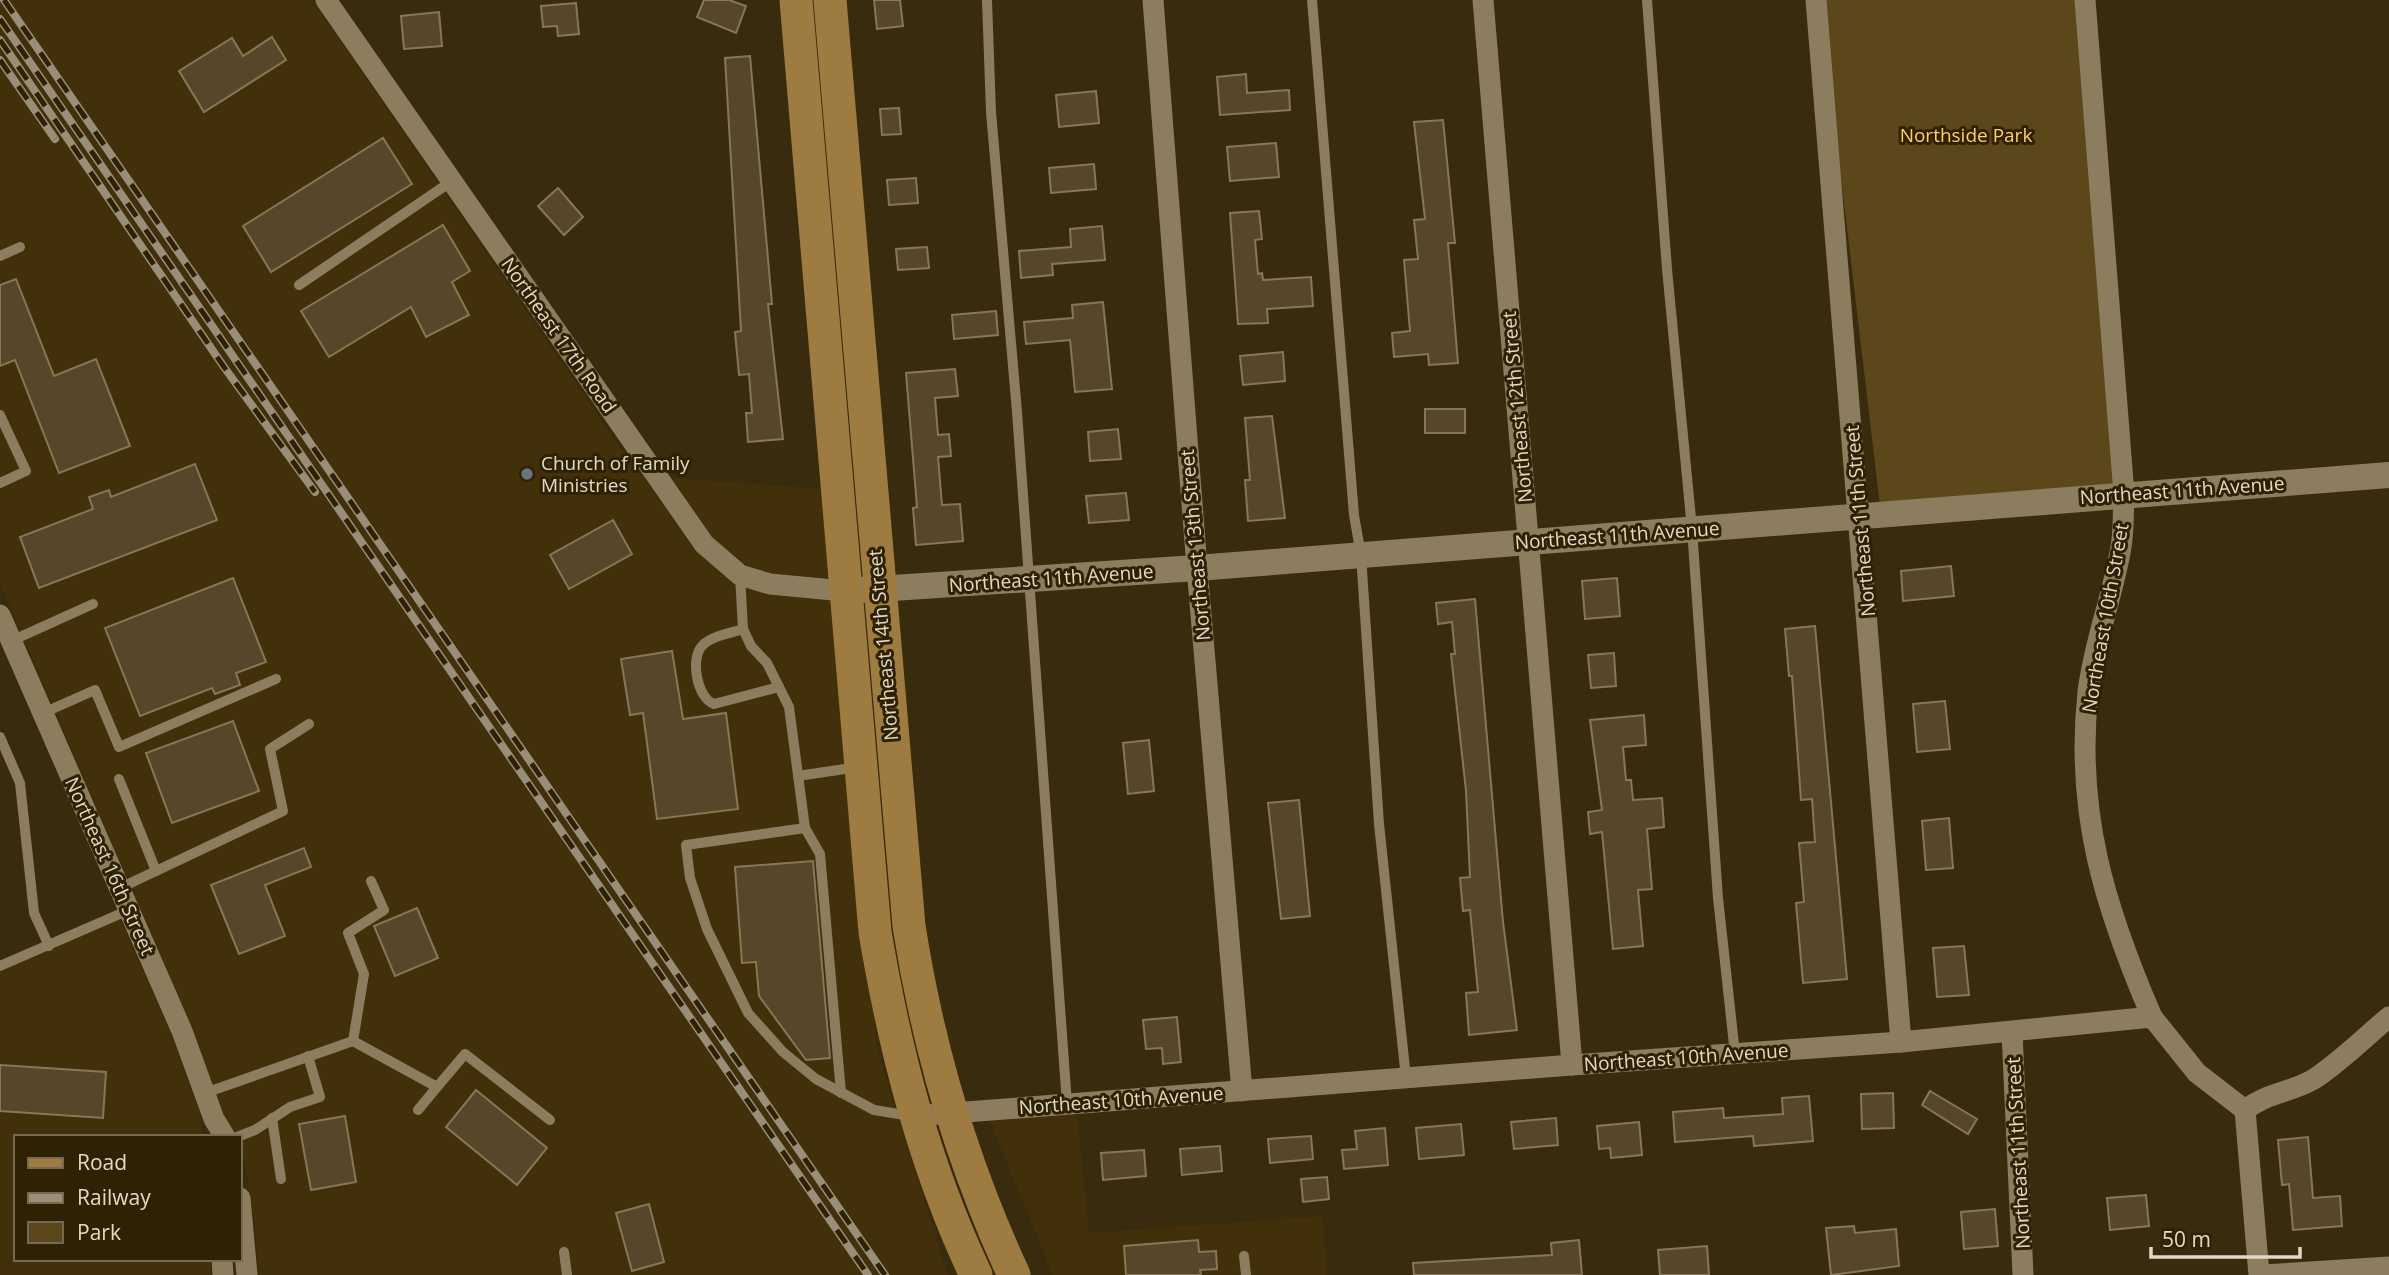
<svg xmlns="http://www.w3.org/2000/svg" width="2389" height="1275" viewBox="0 0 2389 1275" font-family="'Open Sans',sans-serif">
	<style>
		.built { fill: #413009 }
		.green { fill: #5b4719 }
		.building { fill: #56472a; stroke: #867758; stroke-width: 2 }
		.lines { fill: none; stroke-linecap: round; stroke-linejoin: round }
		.service { stroke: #8c7d5e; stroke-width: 10 }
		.minor { stroke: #8c7d5e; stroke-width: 21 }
		.tertiary { stroke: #8c7d5e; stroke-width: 26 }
		.primary { stroke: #9e7b40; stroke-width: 33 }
		.rail-casing { stroke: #998e78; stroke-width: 8 }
		.rail { stroke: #2f2204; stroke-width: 5; stroke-dasharray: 16; stroke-linecap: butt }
		.worship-dot { fill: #6b7280; stroke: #2f2204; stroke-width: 2.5 }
		.labels { text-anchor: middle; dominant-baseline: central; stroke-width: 6; stroke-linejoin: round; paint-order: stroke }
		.park-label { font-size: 19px; fill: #fcce6c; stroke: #2f2204 }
		.street-label { font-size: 19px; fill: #e1d9c8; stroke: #2f2204 }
		.poi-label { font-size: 19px; fill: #e1d9c8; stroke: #2f2204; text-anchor: start }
	</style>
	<rect width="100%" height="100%" fill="#392b0e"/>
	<g class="built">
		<path d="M0,0H312L640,476H643L694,549L732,582L834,600L877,1050L948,1275H259L255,1225L240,1137L225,1116V1108H222L192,1027L0,584Z"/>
		<path d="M672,478L825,489L832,579L772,574L747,566L713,538Z"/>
		<path d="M119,916L171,1034L200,1114L203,1137H16V1259H210L211,1275H0V971Z"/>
		<path d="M1077,1114L1089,1233L1323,1216L1327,1275H1053L989,1120Z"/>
	</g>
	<path class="green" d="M1820,0H2085L2124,494L1881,514Z"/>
	<g class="building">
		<path d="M704,0H729L746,6L736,33L697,17Z"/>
		<path d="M874,0H900L903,26L877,29Z"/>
		<path d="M576,3L579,34L558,36L557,26L543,27L541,6Z"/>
		<path d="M439,12L442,46L404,49L401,16Z"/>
		<path d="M272,37L286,60L204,112L179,71L232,38L243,56Z"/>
		<path d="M750,56L772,304H768L783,439L748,442L746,413H752L749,374L739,375L735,332L741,331L725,58Z"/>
		<path d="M1246,74L1247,93L1289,90L1290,110L1220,115L1217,77Z"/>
		<path d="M1096,91L1099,123L1059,127L1056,95Z"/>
		<path d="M899,108L901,134L882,135L880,109Z"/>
		<path d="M1443,120L1455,243H1448L1458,363L1429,365L1428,354L1394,357L1392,333L1410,331L1404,260L1418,259L1414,220L1425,219L1414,122Z"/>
		<path d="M383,138L412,184L271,272L243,226Z"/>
		<path d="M1276,143L1279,177L1230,181L1227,147Z"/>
		<path d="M1094,164L1096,189L1051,193L1049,168Z"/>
		<path d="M916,178L918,203L889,205L887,180Z"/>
		<path d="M558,188L583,217L564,235L538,206Z"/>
		<path d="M1259,211L1262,239L1255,240L1258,274L1262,273L1263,280L1311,277L1313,306L1267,309L1268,323L1238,324L1230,213Z"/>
		<path d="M443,225L470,271L452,282L469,315L426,337L411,307L329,357L301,311Z"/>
		<path d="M1102,226L1105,260L1052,264L1053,275L1021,278L1019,251L1071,247L1070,229Z"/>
		<path d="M927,247L929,268L898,270L896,249Z"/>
		<path d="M16,279L54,376L96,359L130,446L59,473L15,360L0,366V285Z"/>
		<path d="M1103,302L1112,389L1075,392L1070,340L1026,344L1024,322L1073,318L1072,305Z"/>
		<path d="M996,311L998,335L954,339L952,315Z"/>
		<path d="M1283,352L1285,381L1243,385L1240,356Z"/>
		<path d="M955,369L958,396L935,398L938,435L949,434L951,456L938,457L942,505L960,504L963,541L916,545L913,508L917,507L906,373Z"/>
		<rect x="1425" y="409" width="40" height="24"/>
		<path d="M1272,416L1285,518L1248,521L1245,480H1250L1245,418Z"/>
		<path d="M1118,429L1121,459L1090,461L1088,432Z"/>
		<path d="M195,464L217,520L39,588L20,537L93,509L89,497L109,490L111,497Z"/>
		<path d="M1126,493L1129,520L1089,523L1086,496Z"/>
		<path d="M613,520L632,554L569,589L550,555Z"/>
		<path d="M1951,566L1954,596L1903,601L1901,571Z"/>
		<path d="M233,578L266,662L236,673L240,685L215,694L212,688L140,716L105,628Z"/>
		<path d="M1617,578L1620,616L1585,619L1582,581Z"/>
		<path d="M1475,599L1503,922L1517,1030L1469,1035L1466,993L1478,992L1470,910L1463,911L1460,878L1470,877L1466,791L1451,654H1455L1452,622L1438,624L1436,603Z"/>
		<path d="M1815,626L1847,979L1803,983L1796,903L1804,902L1799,843L1815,842L1812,799L1801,800L1792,676H1789L1785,629Z"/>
		<path d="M672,651L683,719L726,713L738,809L657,819L643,713L630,715L621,659Z"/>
		<path d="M1614,653L1616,686L1591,688L1588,655Z"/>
		<path d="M1945,701L1950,749L1917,752L1913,704Z"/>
		<path d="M1644,715L1646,745L1623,747L1626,780H1631L1633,800L1662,798L1664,827L1647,829L1652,889L1638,890L1643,946L1613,949L1602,832L1590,834L1588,812L1602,810L1590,720Z"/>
		<path d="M233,721L259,791L172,823L146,753Z"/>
		<path d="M1149,740L1154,791L1128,794L1123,743Z"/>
		<path d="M1299,800L1310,916L1281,919L1268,803Z"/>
		<path d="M1949,818L1953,868L1926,870L1922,821Z"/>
		<path d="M304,848L311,867L265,885L285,936L239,954L211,885Z"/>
		<path d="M813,861L830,1058L806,1060L759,996L756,962L742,963L735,867Z"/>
		<path d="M417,908L438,958L395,976L374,926Z"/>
		<path d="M1964,946L1969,995L1937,997L1933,948Z"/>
		<path d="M1177,1017L1181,1062L1163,1064L1162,1048L1146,1049L1143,1020Z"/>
		<path d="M0,1065L106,1072L103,1118L0,1111Z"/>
		<path d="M476,1090L547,1148L517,1185L446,1127Z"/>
		<path d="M1930,1091L1977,1119L1968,1134L1922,1105Z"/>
		<path d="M1893,1093L1894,1128L1862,1129L1861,1094Z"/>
		<path d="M1809,1096L1813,1141L1754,1146L1753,1136L1675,1142L1673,1112L1723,1108L1724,1118L1783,1114L1782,1098Z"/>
		<path d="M345,1116L356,1182L311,1190L299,1124Z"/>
		<path d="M1556,1118L1558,1145L1514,1149L1511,1122Z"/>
		<path d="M1639,1122L1642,1155L1611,1158L1610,1148L1599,1149L1597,1126Z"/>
		<path d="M1461,1124L1464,1155L1419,1159L1416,1128Z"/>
		<path d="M1385,1128L1388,1165L1344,1169L1342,1150L1357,1149L1355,1131Z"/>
		<path d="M1311,1136L1313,1159L1270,1163L1268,1139Z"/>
		<path d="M2308,1137L2313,1198L2340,1196L2342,1226L2293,1230L2289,1184L2282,1185L2278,1140Z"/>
		<path d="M1220,1146L1222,1171L1182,1175L1180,1149Z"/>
		<path d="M1144,1150L1146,1176L1103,1180L1101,1153Z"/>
		<path d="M1327,1177L1329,1199L1303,1202L1301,1179Z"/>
		<path d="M2146,1195L2149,1226L2110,1230L2107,1198Z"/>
		<path d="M649,1204L664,1262L632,1271L616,1213Z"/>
		<path d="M1995,1209L1998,1246L1964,1249L1961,1212Z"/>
		<path d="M1854,1226L1855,1233L1896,1229L1899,1266L1831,1275L1826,1228Z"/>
		<path d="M1198,1240L1199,1252L1216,1251L1217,1269L1200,1270L1201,1275H1126L1124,1246Z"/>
		<path d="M1579,1240L1582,1275H1414L1413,1263L1552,1255L1551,1243Z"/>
		<path d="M1707,1246L1709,1275H1660L1658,1250Z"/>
	</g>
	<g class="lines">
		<g class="service">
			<path d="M987,0L991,112L1017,412L1067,1104"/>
			<path d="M1312,0L1354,515L1361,555L1379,824L1406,1078"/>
			<path d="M1647,0L1667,269L1692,529L1718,898L1735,1054"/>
			<path d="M0,256L20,247"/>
			<path d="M299,285L452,181"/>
			<path d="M0,415L26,471L0,483"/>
			<path d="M740,575L743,629L751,646L767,663L789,707L805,828L686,845L690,878L707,929L748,1013L783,1052L816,1079L874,1110L911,1116"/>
			<path d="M743,629C731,633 711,636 702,646C690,659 697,698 714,704L779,687"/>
			<path d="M11,641L93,604"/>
			<path d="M43,713L95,690L119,747L276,679"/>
			<path d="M0,737L20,783L34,913L49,946"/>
			<path d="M798,776L858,767"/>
			<path d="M119,779L156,871"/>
			<path d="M805,828L820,854L841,1093"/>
			<path d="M120,888L283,811L270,749L309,724"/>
			<path d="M0,966L129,910"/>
			<path d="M353,1041L364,974L348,933L384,910L371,881"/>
			<path d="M205,1093L353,1041L437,1087L465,1054L550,1120"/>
			<path d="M418,1110L437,1087"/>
			<path d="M272,1118L281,1179"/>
			<path d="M237,1137L255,1130L290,1107L320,1097L308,1056"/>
			<path d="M564,1252L567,1275"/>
			<path d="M1244,1256L1246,1275"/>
		</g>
		<g class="minor">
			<path d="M326,0L704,544L740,575L770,584L844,591"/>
			<path d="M1153,0L1197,568L1242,1091"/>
			<path d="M1483,0L1572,1065"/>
			<path d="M1816,0L1901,1042"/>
			<path d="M2085,0L2124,494C2123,511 2124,530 2121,547C2113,596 2094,642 2088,692C2075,813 2105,908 2152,1017"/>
			<path d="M0,615L182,1031L214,1119L225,1137"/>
			<path d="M2012,1032L2023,1275"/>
			<path d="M2245,1110C2270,1091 2288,1094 2314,1079C2340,1062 2365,1037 2389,1017"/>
			<path d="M2245,1110L2259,1275"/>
			<path d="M914,1116L1572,1065L1901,1042L2152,1017L2197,1073L2245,1110"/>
			<path d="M240,1198L247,1275"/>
			<path d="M222,1259L223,1275"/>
			<path d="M2263,1275L2389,1267"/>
		</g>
		<path class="tertiary" d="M862,590L1197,568L2389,475"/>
		<g class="primary">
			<path d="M796,0L875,932C895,1051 924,1165 976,1275"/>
			<path d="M830,0L909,926C928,1048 962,1163 1014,1275"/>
		</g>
		<g class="rail-casing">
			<g id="rail">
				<path d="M4,0L885,1275"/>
				<path d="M0,19L868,1275"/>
				<path d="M0,40L224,367L315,492"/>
				<path d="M0,60L55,139"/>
			</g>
		</g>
		<use href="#rail" class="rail"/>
	</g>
	<circle class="worship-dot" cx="527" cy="474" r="7"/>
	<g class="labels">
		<g class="park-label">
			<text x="1966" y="135">Northside Park</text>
		</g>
		<g class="street-label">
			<text transform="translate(559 335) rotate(55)">Northeast 17th Road</text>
			<text transform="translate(1517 407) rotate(-95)">Northeast 12th Street</text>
			<text transform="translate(2182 490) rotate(-4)">Northeast 11th Avenue</text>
			<text transform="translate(1860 521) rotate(-95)">Northeast 11th Street</text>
			<text transform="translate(1617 535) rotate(-4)">Northeast 11th Avenue</text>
			<text transform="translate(1195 545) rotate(-95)">Northeast 13th Street</text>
			<text transform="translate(1051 578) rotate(-4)">Northeast 11th Avenue</text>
			<text transform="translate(2105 618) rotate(-80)">Northeast 10th Street</text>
			<text transform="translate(883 645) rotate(-95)">Northeast 14th Street</text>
			<text transform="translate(110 866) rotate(66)">Northeast 16th Street</text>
			<text transform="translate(1686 1057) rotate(-4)">Northeast 10th Avenue</text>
			<text transform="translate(1121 1100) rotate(-4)">Northeast 10th Avenue</text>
			<text transform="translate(2018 1153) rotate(-93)">Northeast 11th Street</text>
		</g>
		<g class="poi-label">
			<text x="541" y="463">Church of Family<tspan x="541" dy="22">Ministries</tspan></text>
		</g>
	</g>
	<rect x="14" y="1135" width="228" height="126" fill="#2f2204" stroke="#766b52" stroke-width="2"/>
	<rect x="28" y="1158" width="35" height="10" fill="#9e7b40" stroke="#766b52" stroke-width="2"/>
	<text x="77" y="1170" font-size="21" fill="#e1d9c8">Road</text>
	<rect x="28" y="1193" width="35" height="10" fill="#998e78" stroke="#766b52" stroke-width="2"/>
	<text x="77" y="1205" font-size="21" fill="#e1d9c8">Railway</text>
	<rect x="28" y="1222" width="35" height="21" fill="#5b4719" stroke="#766b52" stroke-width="2"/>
	<text x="77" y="1240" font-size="21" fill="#e1d9c8">Park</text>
	<path d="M2151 1247v10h149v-10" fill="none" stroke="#e1d9c8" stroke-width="3.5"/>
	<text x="2162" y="1247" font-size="21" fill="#e1d9c8" stroke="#2f2204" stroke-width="5" paint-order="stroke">50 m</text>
</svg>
